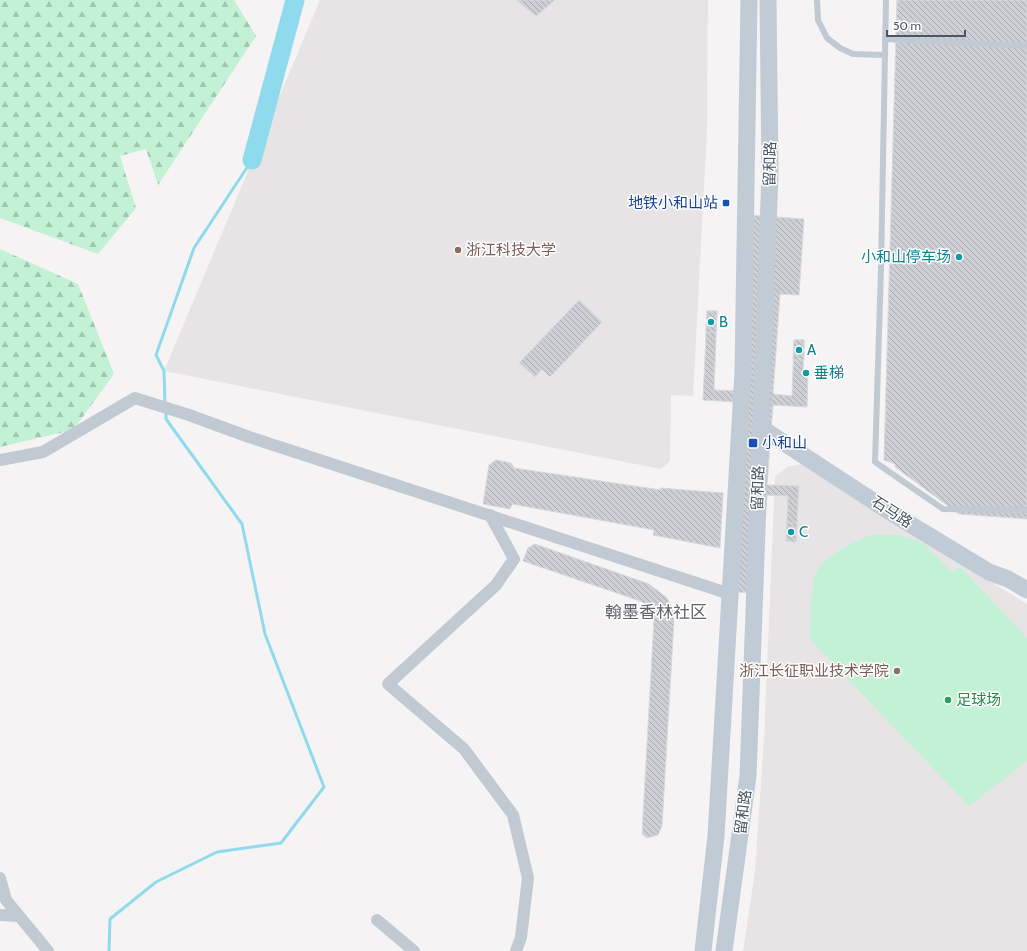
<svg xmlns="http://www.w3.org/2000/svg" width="1027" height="951" viewBox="0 0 1027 951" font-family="Cabin,'Noto Sans SC',sans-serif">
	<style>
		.education { fill: #e6e4e5 }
		.forest { fill: url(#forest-firs) }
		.pitch { fill: #c3f1d5 }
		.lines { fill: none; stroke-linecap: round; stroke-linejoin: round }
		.stream { stroke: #90daee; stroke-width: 3 }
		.river { stroke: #90daee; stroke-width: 19 }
		.building { fill: url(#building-back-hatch); stroke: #d7d9de }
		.lane { stroke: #c1cad2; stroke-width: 6 }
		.street { stroke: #c1cad2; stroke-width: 12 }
		.secondary { stroke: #c1cbd6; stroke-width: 17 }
		.transit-dot { fill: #1a4fb4; stroke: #fff; stroke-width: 1.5 }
		.education-dot { fill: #8d6e63; stroke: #fff; stroke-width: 1.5 }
		.culture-dot { fill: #0f9aa8; stroke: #fff; stroke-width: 1.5 }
		.leisure-dot { fill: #2e9e5b; stroke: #fff; stroke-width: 1.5 }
		.labels { text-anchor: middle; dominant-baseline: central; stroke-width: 3; stroke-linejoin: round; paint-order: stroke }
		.street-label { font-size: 15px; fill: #4a5661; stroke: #fff }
		.transit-label { font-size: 15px; fill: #164399; stroke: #fff; text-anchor: end }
		.education-label { font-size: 15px; fill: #785e54; stroke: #fff; text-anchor: start }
		.culture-label { font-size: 15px; fill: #0d838f; stroke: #fff; text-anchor: start }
		.leisure-label { font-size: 15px; fill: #27864d; stroke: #fff; text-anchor: start }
		.quarter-label { font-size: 17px; fill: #5f6368; stroke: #fff }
	</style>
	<defs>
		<pattern id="forest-firs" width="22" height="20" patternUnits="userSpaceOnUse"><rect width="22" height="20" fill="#c3f1d5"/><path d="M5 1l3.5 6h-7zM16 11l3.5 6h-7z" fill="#a0c6b0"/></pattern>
		<pattern id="building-back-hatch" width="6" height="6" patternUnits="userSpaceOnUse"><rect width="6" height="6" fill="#cdcfd5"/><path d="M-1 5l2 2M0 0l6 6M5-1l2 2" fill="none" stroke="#a8abb0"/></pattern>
	</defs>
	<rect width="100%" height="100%" fill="#f5f3f3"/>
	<g class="education">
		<path d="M320,0H708L707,130L693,396L671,395L670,461L661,469L164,371Z"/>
		<path d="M802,464L1027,604V951H743L755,871L764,738L775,477L787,467Z"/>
	</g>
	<g class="forest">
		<path d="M0,0H234L256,36L158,185L146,149L120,156L136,208L98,254L0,218Z"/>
		<path d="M0,249L78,284L114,374L73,430L0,447Z"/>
	</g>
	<path class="pitch" d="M871,535H899L923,543L952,572L960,567L1027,638V761L969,806L810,639C811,623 810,585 817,571C828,553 853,543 871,535Z"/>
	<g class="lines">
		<g class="stream">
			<path d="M165,405L164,371L156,355L194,248L252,160"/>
			<path d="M109,951L110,919L156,882L217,852L281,843L324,787L265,634L242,524L166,419V411"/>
		</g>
		<path class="river" d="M252,160L295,0"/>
	</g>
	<g class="building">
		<path d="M516,0H555L536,16Z"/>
		<path d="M897,0H1027V519L959,514L895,467V464L884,460Z"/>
		<path d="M749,215L804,219L799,295L780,294L773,394L792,396L794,340H804L803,371H808L807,407L773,405L767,485L799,486L796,542L786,541L788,496L767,495L760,594L726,591L738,402L703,400L707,311H717L714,390L738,391Z"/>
		<path d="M579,300L602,322L550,377L542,369L535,377L519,363Z"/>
		<path d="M707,311H717L716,332H706Z"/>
		<path d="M794,340H804V360H793Z"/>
		<path d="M496,460L511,463L514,468L661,490L660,488L723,493L720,548L653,535L654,530L512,504L510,509L483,504L489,465Z"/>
		<path d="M787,523H797L796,542L786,541Z"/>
		<path d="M535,544L649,584L667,598L672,608L674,620L662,826L658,835L647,838L642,834L654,619L653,610L643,602L523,561L528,548Z"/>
	</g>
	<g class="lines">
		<g class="lane">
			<path d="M817,0L818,20L827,38L840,48L853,54L885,55"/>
			<path d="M886,0L881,268L875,462L943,509L1027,510"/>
			<path d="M885,39L1027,46"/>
		</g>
		<g class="street">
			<path d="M0,460L43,452L135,398L189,415L249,437L730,594"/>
			<path d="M490,515L514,559L496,585L388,684L464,749L513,815L528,878L521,937L516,951"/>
			<path d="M0,878L6,900L48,951"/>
			<path d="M0,915L19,916"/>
			<path d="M377,920L414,951"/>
		</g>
		<g class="secondary">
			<path d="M760,427L890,512L989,572L1008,579L1027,590"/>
			<path d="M703,951L716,836L743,373L749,0"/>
			<path d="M724,951L748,776L770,173L768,0"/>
		</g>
	</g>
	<g class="transit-dot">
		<rect x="722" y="199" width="8" height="8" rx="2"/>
		<rect x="748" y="438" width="10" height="10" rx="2"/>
	</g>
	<g class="education-dot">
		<circle cx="458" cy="250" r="4"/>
		<circle cx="897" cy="671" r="4"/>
	</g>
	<g class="culture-dot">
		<circle cx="959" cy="257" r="4"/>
		<circle cx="711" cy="322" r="4"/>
		<circle cx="799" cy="350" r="4"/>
		<circle cx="806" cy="373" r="4"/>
		<circle cx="791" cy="532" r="4"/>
	</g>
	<circle class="leisure-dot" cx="948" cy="700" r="4"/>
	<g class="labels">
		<g class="street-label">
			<text transform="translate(770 164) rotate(-89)">留和路</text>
			<text transform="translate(758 488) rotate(-88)">留和路</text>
			<text transform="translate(892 512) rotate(33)">石马路</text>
			<text transform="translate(743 812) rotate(-83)">留和路</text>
		</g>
		<g class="transit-label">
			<text x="718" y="203">地铁小和山站</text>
			<text x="762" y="443" text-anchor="start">小和山</text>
		</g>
		<g class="education-label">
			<text x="466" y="250">浙江科技大学</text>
			<text x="889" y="671" text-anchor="end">浙江长征职业技术学院</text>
		</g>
		<g class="culture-label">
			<text x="951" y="257" text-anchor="end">小和山停车场</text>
			<text x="719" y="322">B</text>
			<text x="807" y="350">A</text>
			<text x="814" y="373">垂梯</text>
			<text x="799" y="532">C</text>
		</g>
		<g class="leisure-label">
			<text x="956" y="700">足球场</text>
		</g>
		<g class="quarter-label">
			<text x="656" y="612">翰墨香林社区</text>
		</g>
	</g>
	<path d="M887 30v6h78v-6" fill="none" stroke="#4a5661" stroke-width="2"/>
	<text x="893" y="30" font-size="12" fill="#4a5661" stroke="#ffffff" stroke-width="3" paint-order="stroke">50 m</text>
</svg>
